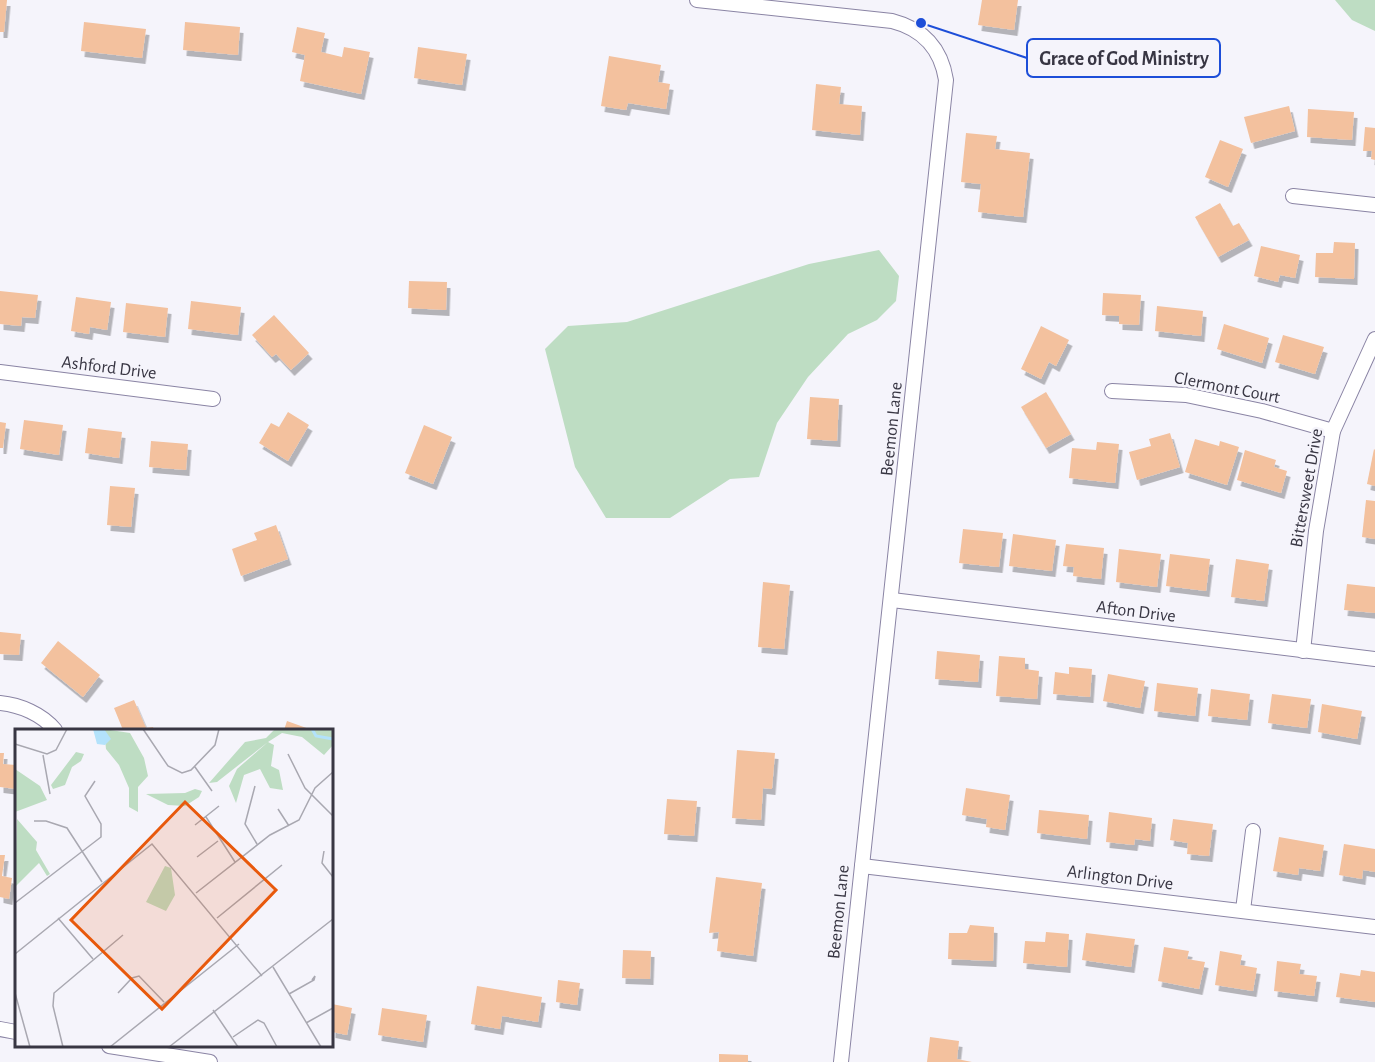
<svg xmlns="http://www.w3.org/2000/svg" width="1375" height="1062" viewBox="0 0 1375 1062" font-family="'Alegreya Sans',sans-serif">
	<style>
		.green { fill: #beddc3 }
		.building { fill: #f3c19e; filter: url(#shadow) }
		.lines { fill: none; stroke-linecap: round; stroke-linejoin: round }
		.street-casing { stroke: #8a84a4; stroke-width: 16 }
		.street { stroke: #fff; stroke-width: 14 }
		.labels { text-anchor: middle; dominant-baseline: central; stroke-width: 5; stroke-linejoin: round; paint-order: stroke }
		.street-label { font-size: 18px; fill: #383643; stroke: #f5f4fb }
		.inset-river { fill: none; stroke: #b3e2fb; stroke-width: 3 }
		.inset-road { fill: none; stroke: #a9a8b1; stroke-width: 1.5 }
		.view { fill: #e8590c; fill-opacity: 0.15; stroke: #e8590c; stroke-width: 3 }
		.inset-edge { fill: none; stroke: #383643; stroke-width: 3 }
		.leader { fill: none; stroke: #1d4ed8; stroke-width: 2 }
		.callout-dot { fill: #1d4ed8; stroke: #f5f4fb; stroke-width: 2 }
		.callout { fill: #f5f4fb; stroke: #1d4ed8; stroke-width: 2 }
		.callout-label { font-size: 20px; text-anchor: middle; font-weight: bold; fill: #383643 }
	</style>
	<defs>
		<filter id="shadow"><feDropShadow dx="3.5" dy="6" stdDeviation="0" flood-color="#0004"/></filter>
	</defs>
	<rect width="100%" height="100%" fill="#f5f4fb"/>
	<g class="green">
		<path d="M1335,0H1375V31L1352,20Z"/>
		<path d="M879,250L899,276L896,301L877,320L848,334L808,377L777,423L759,477L730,479L670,518H606L575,467L545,349L568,326L627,322L809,264Z"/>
	</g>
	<g class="building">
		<path d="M0,0H7L4,32H0Z"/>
		<path d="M982,0H1018L1014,30L978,25Z"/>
		<path d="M84,22L146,29L142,58L81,51Z"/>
		<path d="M185,22L240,27L238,55L183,50Z"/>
		<path d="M297,27L325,33L321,52L342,57L344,47L370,52L361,94L300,81L305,55L292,52Z"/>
		<path d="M418,47L467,54L462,85L414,78Z"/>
		<path d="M609,56L661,65L658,82L670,84L666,109L628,103L626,110L601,106Z"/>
		<path d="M816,84L841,87L839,104L862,106L860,135L812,130Z"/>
		<path d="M1289,106L1295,131L1251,143L1244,117Z"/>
		<path d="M1308,109L1354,112L1352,140L1307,137Z"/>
		<path d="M1365,127L1375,128V160L1371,159L1372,151H1363Z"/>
		<path d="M966,133L997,136L995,149L1030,153L1023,217L978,212L981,184L961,182Z"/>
		<path d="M1220,140L1243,149L1228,187L1205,177Z"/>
		<path d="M1220,203L1233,226L1239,223L1249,240L1218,257L1195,217Z"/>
		<path d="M1334,242L1355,243L1354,279L1315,277L1316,253H1333Z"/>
		<path d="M1261,246L1300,255L1295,278L1280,275L1278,282L1254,276Z"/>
		<path d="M409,281L447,282L446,310L408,308Z"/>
		<path d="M0,291L38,295L35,318L22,317L21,326L0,324Z"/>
		<path d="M1103,293L1141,295L1139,325L1119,324V316L1102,315Z"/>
		<path d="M76,297L111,302L107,330L90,327L89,334L71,331Z"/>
		<path d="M191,301L241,307L238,335L188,329Z"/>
		<path d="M126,303L168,308L165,337L123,332Z"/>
		<path d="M1157,306L1203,311L1201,336L1155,331Z"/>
		<path d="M274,315L309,353L291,370L276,354L272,357L252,335Z"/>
		<path d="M1224,324L1269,338L1262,363L1217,349Z"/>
		<path d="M1041,326L1069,340L1056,366L1049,362L1041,379L1021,369Z"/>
		<path d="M1283,335L1324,347L1315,374L1275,362Z"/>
		<path d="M1046,392L1071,434L1046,448L1021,407Z"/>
		<path d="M810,397L839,399L837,441L807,439Z"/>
		<path d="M288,412L309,425L288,461L259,443L271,423L279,427Z"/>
		<path d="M24,420L63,425L59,455L20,449Z"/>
		<path d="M0,422L6,423L3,448H0Z"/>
		<path d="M424,425L452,437L433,484L405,473Z"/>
		<path d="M88,428L122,432L119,458L85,453Z"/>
		<path d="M1170,433L1180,467L1137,480L1129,452L1151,446L1149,439Z"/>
		<path d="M1195,439L1219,446L1220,441L1239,447L1227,485L1185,472Z"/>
		<path d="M151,441L188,444L186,470L149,467Z"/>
		<path d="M1097,442L1119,444L1115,483L1069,478L1072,448L1096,450Z"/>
		<path d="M1374,449L1375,450V486L1367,484Z"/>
		<path d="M1245,450L1276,460L1274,467L1287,471L1281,493L1237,480Z"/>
		<path d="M110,486L135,488L131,527L107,525Z"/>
		<path d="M1366,500L1375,501V539L1362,537Z"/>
		<path d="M276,525L288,559L241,576L232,549L257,540L254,533Z"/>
		<path d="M963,529L1003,533L999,567L959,563Z"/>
		<path d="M1013,534L1056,540L1052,571L1009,566Z"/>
		<path d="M1066,544L1104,548L1101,579L1073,576L1074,567L1063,566Z"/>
		<path d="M1119,549L1161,554L1157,587L1116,582Z"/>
		<path d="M1170,554L1210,559L1206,591L1166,586Z"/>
		<path d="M1236,559L1269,564L1264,601L1231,597Z"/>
		<path d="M763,582L790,585L784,649L758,647Z"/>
		<path d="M1347,584L1375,587V613L1344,610Z"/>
		<path d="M0,632L21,634L19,655L0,654Z"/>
		<path d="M58,641L100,675L83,697L41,663Z"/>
		<path d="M937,651L980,655L978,682L935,679Z"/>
		<path d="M999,656L1025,658V669L1039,671L1037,699L996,696Z"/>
		<path d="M1069,667L1092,669L1090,697L1053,694L1055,672L1069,674Z"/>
		<path d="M1108,674L1145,681L1140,708L1103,701Z"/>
		<path d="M1157,683L1198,688L1195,716L1154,711Z"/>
		<path d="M1211,689L1250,694L1247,720L1208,716Z"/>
		<path d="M1272,694L1311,699L1307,728L1268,723Z"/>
		<path d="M134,700L146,728L153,727L154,730H123L114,708Z"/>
		<path d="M1322,704L1362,711L1357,739L1318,732Z"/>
		<path d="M287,721L312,730H284Z"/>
		<path d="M737,750L775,753L772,789L763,788L761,820L732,818Z"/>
		<path d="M0,753H4L3,764L16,765V789L0,787Z"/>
		<path d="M966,788L1010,795L1005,830L986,827L987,819L962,815Z"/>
		<path d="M667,799L697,801L694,836L664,834Z"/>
		<path d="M1039,810L1089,815L1087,839L1037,833Z"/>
		<path d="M1109,812L1152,818L1150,841L1135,839L1134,845L1106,842Z"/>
		<path d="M1173,819L1213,824L1209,856L1187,854L1188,843L1170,840Z"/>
		<path d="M1279,837L1324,845L1320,871L1299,868L1298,875L1273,871Z"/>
		<path d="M1344,844L1375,849V872L1363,870L1362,879L1339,875Z"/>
		<path d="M0,855H5L2,876L12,878L9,899L0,897Z"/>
		<path d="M716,877L762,883L753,956L717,951L719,932L709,933Z"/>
		<path d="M970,925L994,927L993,961L948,959L949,933H967Z"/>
		<path d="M1046,932L1069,934L1067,967L1023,963L1025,941L1045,942Z"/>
		<path d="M1086,933L1135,939L1131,967L1082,960Z"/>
		<path d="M1164,947L1189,951L1187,959L1205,962L1199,989L1158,981Z"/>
		<path d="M623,950L651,951L650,979L622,978Z"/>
		<path d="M1220,951L1242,955L1240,965L1257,968L1253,991L1215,985Z"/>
		<path d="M1277,961L1301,964L1299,974L1317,976L1314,996L1274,991Z"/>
		<path d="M1361,970L1375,972V1002L1336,997L1340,973L1360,976Z"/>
		<path d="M558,980L580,983L577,1005L556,1002Z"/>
		<path d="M477,986L542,997L538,1022L502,1016L500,1029L471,1024Z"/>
		<path d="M332,1004L352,1008L347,1035L332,1032Z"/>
		<path d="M382,1008L427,1015L423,1042L378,1035Z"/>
		<path d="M930,1037L959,1041L957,1059L972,1062H927Z"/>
		<path d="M719,1054L748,1055V1062H719Z"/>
	</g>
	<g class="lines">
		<g class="street-casing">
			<g id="street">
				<path d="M697,0L892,21C923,29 941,48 946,80L841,1062"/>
				<path d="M1293,196L1375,205"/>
				<path d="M0,372L213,399"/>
				<path d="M1112,391L1186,395L1262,411L1333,431"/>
				<path d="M892,600L1375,659"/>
				<path d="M1303,651L1316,531L1333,431L1375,339"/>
				<path d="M0,703C20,705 42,714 55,730"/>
				<path d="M862,866L1375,927"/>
				<path d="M1243,910L1253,831"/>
				<path d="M0,1029L16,1032"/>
				<path d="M109,1046L210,1062"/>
			</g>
		</g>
		<use href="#street" class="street"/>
	</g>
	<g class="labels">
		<g class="street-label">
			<text transform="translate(109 368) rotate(7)">Ashford Drive</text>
			<text transform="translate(1227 388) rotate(11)">Clermont Court</text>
			<text transform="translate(892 429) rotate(-84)">Beemon Lane</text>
			<text transform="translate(1307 488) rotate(-80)">Bittersweet Drive</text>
			<text transform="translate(1136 612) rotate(7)">Afton Drive</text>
			<text transform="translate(1120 878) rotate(7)">Arlington Drive</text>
			<text transform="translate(839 912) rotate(-84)">Beemon Lane</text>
		</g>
	</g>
	<g transform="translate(15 729)">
		<rect width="318" height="318" fill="#f5f4fb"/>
		<path d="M89,0L115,4L129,29L133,47L123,58V83L114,78V59L104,36L91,20ZM260,0H312L318,2V16L309,26L287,8L267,4L253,13L259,16L256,37L264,41L268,61L255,59L245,40L229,46L221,74L214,57L222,40L253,13L202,53L194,54L230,13L251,9ZM61,23L69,25L66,32L57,38L50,56L38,60L36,56ZM0,40L25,57L32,71L0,83ZM180,60L187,62L184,68L170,77L153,76L131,65L170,64ZM2,90L22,113L21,121L35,145L32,147L24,134L0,158ZM150,137L156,139L160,166L151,182L131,173Z" fill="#beddc3"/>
		<path d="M78,0H89L96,10L90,16L82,15Z" fill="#b3e2fb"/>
		<path class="inset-river" d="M297,0L301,7L318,10"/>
		<path class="inset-road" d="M128,0L153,37L167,44L176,41L200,16L204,0M0,15L32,25L41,21L52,0M273,25L290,59L318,87M28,26L35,65M180,38L197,62M240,57L230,95L242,115M263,80L274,97M191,88L220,133M19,92H31L52,99L87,153M180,96L204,77M309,122L307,134L318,148M182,128L203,112M181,164L255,106L284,91L300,59L318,43M0,174L86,108V95L70,67L80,52M43,189L78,230M202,189L267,136M0,225L137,115L247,247M258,238L306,318M0,264L15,318M103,264L117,249L124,247L149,273M274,265L299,251L300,247L297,251M198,281L223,318M291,294L318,279M218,308L243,291L249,294L262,318M48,318L38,277L39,264L108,206M95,318L224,215M154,318L318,190"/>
		<path class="view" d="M170,73L261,161L147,280L56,191Z"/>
		<rect width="318" height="318" class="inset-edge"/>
	</g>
	<path class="leader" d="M921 23L1027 58"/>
	<circle class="callout-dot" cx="921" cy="23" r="6"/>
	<rect class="callout" x="1027" y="39" width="193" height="38" rx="6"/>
	<g class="callout-label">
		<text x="1124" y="65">Grace of God Ministry</text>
	</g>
</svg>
